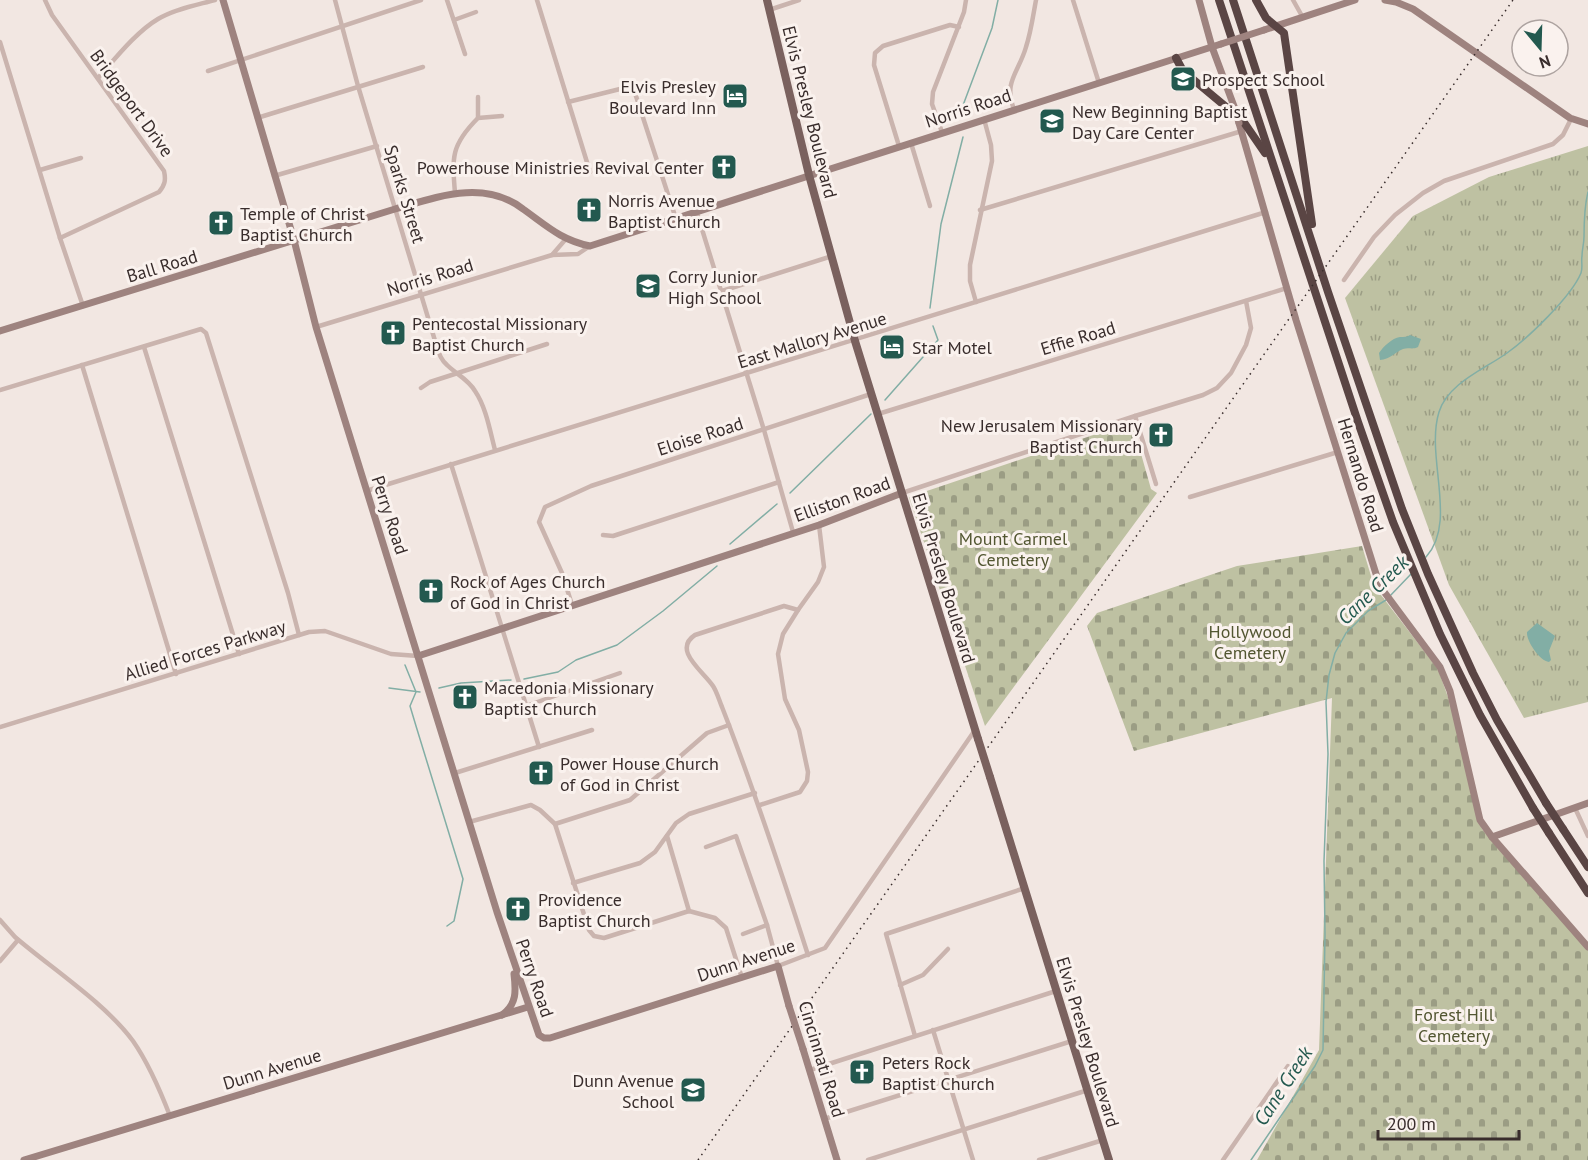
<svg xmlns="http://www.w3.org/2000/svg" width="1588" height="1160" viewBox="0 0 1588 1160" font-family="'PT Sans',sans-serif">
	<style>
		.grass { fill: url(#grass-tufts) }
		.cemetery { fill: url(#cemetery-stones) }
		.water { fill: #82aea5 }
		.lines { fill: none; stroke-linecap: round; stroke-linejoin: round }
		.stream { stroke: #82aea5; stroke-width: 1.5 }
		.street { stroke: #cab4ae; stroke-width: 4.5 }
		.secondary { stroke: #9e837f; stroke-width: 7 }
		.primary { stroke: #7a615e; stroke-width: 8 }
		.highway { stroke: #5a4544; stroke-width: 8 }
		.rail { stroke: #392d2c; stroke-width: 1.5; stroke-dasharray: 1.5 4.5; stroke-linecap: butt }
		.secondary-bridge { stroke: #9e837f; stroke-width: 7 }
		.primary-bridge { stroke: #7a615e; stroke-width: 8 }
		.highway-bridge { stroke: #5a4544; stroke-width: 8 }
		.labels { text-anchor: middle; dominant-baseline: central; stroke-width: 6; stroke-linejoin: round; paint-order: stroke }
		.poi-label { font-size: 18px; fill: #392d2c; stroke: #faf2ee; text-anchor: start }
		.street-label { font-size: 18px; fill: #392d2c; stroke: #faf2ee }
		.park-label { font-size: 18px; fill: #525631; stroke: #faf2ee }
		.water-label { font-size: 20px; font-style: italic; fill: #23594f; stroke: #faf2ee }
	</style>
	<defs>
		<pattern id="grass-tufts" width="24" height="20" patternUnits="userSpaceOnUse" patternTransform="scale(1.5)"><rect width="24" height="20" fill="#bec1a2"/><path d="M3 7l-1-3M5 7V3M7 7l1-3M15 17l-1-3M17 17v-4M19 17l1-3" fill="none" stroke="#9b9d84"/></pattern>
		<pattern id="cemetery-stones" width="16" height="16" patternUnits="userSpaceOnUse" patternTransform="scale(1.5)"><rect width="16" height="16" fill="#bec1a2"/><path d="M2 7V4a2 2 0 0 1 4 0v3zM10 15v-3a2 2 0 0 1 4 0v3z" fill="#9b9d84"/></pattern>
	</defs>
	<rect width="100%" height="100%" fill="#f2e7e2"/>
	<path class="grass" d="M1588,146V702L1524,718L1449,585L1345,298L1413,216L1489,177Z"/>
	<g class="cemetery">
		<path d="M1132,422L1151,489L1157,493L985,726L909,497Z"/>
		<path d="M1362,546L1374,586L1438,669L1449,700L1482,829L1588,950V1160H1257L1319,1050L1332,698L1134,751L1087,626L1097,613L1237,566Z"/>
	</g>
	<g class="water">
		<path d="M1410,335L1421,339L1418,347C1412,350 1409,347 1403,349C1394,353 1390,359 1380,360L1379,353C1383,347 1392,338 1400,337C1404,337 1407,337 1410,335Z"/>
		<path d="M1537,623L1555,636L1549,651L1551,660L1549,662C1540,661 1526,641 1527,632Z"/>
	</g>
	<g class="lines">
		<g class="stream">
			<path d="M962,116V108L992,28L998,0"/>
			<path d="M930,308L941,224L963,137"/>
			<path d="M885,400L938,340L933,326"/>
			<path d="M790,493L871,414"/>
			<path d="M730,544L777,504"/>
			<path d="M1426,557C1458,522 1425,457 1439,412C1448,383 1485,369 1507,353C1528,338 1571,297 1581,273C1583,268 1581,261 1582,256C1582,249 1584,244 1584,237C1584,222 1584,208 1588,192"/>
			<path d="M1389,597L1411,574"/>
			<path d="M405,665L416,692L410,706L416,726L463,879L454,921L447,926"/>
			<path d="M524,679L558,672L576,660L617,645L663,611L717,566"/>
			<path d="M389,688L420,692"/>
			<path d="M439,688L461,683L511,680"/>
			<path d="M1251,1160L1315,1066L1323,1050L1325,935L1324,861L1328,754L1326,702L1329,675L1335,653L1346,633L1368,611L1386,600"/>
		</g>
		<g class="street">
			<path d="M45,0L52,15L164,171C166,180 165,185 159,192L60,238"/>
			<path d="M335,0L358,86L436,344C438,352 441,360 447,365C456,374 468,379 475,391C486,407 490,431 495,450"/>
			<path d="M447,0L465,54"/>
			<path d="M537,0L590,172"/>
			<path d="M1073,0L1099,83"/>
			<path d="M1293,0L1302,16"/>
			<path d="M769,10L799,0"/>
			<path d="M454,20L476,12"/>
			<path d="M0,42L60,238L83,306"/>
			<path d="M208,71L421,0"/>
			<path d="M98,78C115,59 136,32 158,19C175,9 197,5 215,0"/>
			<path d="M568,102L624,88H630L635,93L676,219"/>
			<path d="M1014,109C1003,82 1019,72 1026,47C1031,32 1033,16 1036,0"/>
			<path d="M257,118L423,67"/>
			<path d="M478,118V97"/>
			<path d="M942,132L932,104L933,92L964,12L966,0"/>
			<path d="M911,143L930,206"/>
			<path d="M899,146L874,65L875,53L883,46L950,25L959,27"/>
			<path d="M40,170L81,158"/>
			<path d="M274,176L377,146"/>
			<path d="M455,193C452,157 451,145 478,118L502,116"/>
			<path d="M980,210L1242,131"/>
			<path d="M697,213L764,430L793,532"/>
			<path d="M565,240L552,255L578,254L590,246"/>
			<path d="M1344,280L1374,237L1395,215L1423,193L1444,181L1553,144L1563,135L1571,119"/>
			<path d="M722,291L832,256"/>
			<path d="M976,302L970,281V265L992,161L991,145L984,119"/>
			<path d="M316,327L552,255"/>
			<path d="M144,347L239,654"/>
			<path d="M82,365L176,674"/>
			<path d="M421,388L430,382L547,344"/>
			<path d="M0,390L201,329L206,333L288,593L299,635"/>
			<path d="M878,414L1287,288"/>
			<path d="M1135,416L1156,484"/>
			<path d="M451,464L539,747"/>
			<path d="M366,491L1266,212"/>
			<path d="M902,493L1135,416L1203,395L1217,388L1231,373L1246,345L1251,328L1246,301"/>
			<path d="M1190,497L1338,452"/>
			<path d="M603,535L613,536L779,482"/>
			<path d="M572,605L562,573L539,522L545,507L591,486L871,394"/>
			<path d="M798,610L784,606L695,635C672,650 703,671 713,686C717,692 719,700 722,707C754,789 781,871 808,955"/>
			<path d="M526,706L620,673"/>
			<path d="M0,727L309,632L325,631L391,654L418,656"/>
			<path d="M455,773L592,730"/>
			<path d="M760,805L800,792L807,781L808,772L799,730L785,699L778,654L783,634L798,610L818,582L824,567L819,525"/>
			<path d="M1575,808L1588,836"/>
			<path d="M469,822L531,805L540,810L555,824L630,800L707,733L729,725"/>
			<path d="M555,824L589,930L594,936L604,938L689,911"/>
			<path d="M667,836L689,911"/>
			<path d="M706,847L736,836L767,925L778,966L825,948L975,730"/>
			<path d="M573,883L640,863L655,852L676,823L689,814L755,793"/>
			<path d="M689,911L715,918L726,928L742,978"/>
			<path d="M0,920L15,937C51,968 105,1003 133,1041C149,1064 160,1090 170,1116"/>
			<path d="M743,934L767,925"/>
			<path d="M0,961L18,940"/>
			<path d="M900,985L923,975L948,949"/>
			<path d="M933,1030L973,1160"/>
			<path d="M915,1036L886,934L1025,888"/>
			<path d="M810,1070L1056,991"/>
			<path d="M824,1119L1072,1041"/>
			<path d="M868,1160L1088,1090"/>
			<path d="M1039,1160L1103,1140"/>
			<path d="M1223,1160L1288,1066"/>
		</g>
		<g class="secondary">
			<path d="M223,0L294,240L316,327L497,912L539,1035L544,1038H550L778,966L789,1006"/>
			<path d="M1199,0L1212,47L1235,109"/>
			<path d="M1385,0L1396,2L1413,9L1570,118L1588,124"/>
			<path d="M1264,30L1355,0"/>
			<path d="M1239,123L1296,320L1377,577L1382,589L1440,667L1450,691L1480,820L1492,837L1588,947"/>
			<path d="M0,331L395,209C437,197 484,179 523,209C547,226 561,240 590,246L1221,44"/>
			<path d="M418,656L819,525L902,493"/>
			<path d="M1492,837L1588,803"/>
			<path d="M502,1015C517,1004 516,991 514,974"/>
			<path d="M803,1049L837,1160"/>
			<path d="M24,1160L528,1007"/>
		</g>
		<g class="primary">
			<path d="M767,0L809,175L855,341L978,739"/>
			<path d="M990,777L1109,1160"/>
		</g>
		<g class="highway">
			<path d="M1219,0L1358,422L1393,522L1440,634L1480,715L1533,808"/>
			<path d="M1233,0L1328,292L1402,509L1428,574L1473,673L1497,720L1546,803"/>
			<path d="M1256,0L1266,18L1284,33L1312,224"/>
			<path d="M1176,58L1183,71L1243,121L1265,153"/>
			<path d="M1563,829L1588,867"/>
			<path d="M1549,833L1588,893"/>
		</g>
		<path class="rail" d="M698,1160L1513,0"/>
		<g class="secondary-bridge">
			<path d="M1221,44L1264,30"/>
			<path d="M1235,109L1239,123"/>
			<path d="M789,1006L803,1049"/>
		</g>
		<path class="primary-bridge" d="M978,739L990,777"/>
		<g class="highway-bridge">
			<path d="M1546,803L1563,829"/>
			<path d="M1533,808L1549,833"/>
		</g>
	</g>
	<defs>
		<g id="school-square" transform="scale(1.35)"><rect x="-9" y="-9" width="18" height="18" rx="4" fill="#23594f" stroke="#faf2ee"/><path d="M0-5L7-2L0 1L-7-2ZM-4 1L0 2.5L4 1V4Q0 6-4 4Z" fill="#fff"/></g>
		<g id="hotel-square" transform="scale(1.35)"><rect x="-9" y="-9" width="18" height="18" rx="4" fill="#23594f" stroke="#faf2ee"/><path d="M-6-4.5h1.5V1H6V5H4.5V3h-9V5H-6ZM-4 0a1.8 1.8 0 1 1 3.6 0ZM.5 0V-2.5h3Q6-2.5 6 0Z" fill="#fff"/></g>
		<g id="church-square" transform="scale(1.35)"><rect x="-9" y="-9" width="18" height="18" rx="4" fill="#23594f" stroke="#faf2ee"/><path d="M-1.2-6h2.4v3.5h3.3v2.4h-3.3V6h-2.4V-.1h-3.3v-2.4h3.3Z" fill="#fff"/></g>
	</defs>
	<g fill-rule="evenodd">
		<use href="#school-square" x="1183" y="79"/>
		<use href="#hotel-square" x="735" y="96"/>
		<use href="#school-square" x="1052" y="121"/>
		<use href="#church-square" x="724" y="167"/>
		<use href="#church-square" x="589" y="210"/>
		<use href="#church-square" x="221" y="223"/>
		<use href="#school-square" x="648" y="286"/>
		<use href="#church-square" x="393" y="333"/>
		<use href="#hotel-square" x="892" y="347"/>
		<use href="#church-square" x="1161" y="435"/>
		<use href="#church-square" x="431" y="591"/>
		<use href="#church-square" x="465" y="697"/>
		<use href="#church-square" x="541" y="773"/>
		<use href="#church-square" x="518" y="909"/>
		<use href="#church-square" x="862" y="1072"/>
		<use href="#school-square" x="693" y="1090"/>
	</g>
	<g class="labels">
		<g class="poi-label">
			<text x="1202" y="79">Prospect School</text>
			<text x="716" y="86" text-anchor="end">Elvis Presley<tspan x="716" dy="21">Boulevard Inn</tspan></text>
			<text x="1072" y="111">New Beginning Baptist<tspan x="1072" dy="21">Day Care Center</tspan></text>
			<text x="704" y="167" text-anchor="end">Powerhouse Ministries Revival Center</text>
			<text x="608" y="200">Norris Avenue<tspan x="608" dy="21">Baptist Church</tspan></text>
			<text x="240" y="213">Temple of Christ<tspan x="240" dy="21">Baptist Church</tspan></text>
			<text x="668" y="276">Corry Junior<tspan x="668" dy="21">High School</tspan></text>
			<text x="412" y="323">Pentecostal Missionary<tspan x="412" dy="21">Baptist Church</tspan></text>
			<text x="912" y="347">Star Motel</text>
			<text x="1142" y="425" text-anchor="end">New Jerusalem Missionary<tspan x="1142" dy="21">Baptist Church</tspan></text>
			<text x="450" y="581">Rock of Ages Church<tspan x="450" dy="21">of God in Christ</tspan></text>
			<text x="484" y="687">Macedonia Missionary<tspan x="484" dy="21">Baptist Church</tspan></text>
			<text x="560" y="763">Power House Church<tspan x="560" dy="21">of God in Christ</tspan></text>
			<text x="538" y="899">Providence<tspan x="538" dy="21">Baptist Church</tspan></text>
			<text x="882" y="1062">Peters Rock<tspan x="882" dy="21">Baptist Church</tspan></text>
			<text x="674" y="1080" text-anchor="end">Dunn Avenue<tspan x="674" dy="21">School</tspan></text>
		</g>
		<g class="street-label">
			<text transform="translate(132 103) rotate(54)">Bridgeport Drive</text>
			<text transform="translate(968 108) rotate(-18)">Norris Road</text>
			<text transform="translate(810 112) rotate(76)">Elvis Presley Boulevard</text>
			<text transform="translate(405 194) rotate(73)">Sparks Street</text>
			<text transform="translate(162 266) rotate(-17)">Ball Road</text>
			<text transform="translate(430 277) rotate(-17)">Norris Road</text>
			<text transform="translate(1078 338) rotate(-17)">Effie Road</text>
			<text transform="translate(812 340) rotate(-17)">East Mallory Avenue</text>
			<text transform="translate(700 436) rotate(-18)">Eloise Road</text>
			<text transform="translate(1361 475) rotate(73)">Hernando Road</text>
			<text transform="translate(842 499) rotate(-20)">Elliston Road</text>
			<text transform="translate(390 515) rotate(72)">Perry Road</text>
			<text transform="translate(944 578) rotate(73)">Elvis Presley Boulevard</text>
			<text transform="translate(205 650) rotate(-17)">Allied Forces Parkway</text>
			<text transform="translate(746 960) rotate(-18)">Dunn Avenue</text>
			<text transform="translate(535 978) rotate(71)">Perry Road</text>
			<text transform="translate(1088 1042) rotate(73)">Elvis Presley Boulevard</text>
			<text transform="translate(822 1059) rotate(73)">Cincinnati Road</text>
			<text transform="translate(272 1069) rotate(-17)">Dunn Avenue</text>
		</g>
		<g class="park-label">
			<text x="1013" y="538">Mount Carmel<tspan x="1013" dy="21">Cemetery</tspan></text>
			<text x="1250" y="631">Hollywood<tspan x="1250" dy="21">Cemetery</tspan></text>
			<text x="1454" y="1014">Forest Hill<tspan x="1454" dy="21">Cemetery</tspan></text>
		</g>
		<g class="water-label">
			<text transform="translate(1373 590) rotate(-44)">Cane Creek</text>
			<text transform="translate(1283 1086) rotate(-57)">Cane Creek</text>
		</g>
	</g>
	<g transform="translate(1540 48) rotate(161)"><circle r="28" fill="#faf2ee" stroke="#ada3a0" stroke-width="1.5"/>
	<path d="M0-4.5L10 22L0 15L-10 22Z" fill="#23594f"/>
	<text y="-9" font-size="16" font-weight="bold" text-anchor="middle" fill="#392d2c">N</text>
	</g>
	<path d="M1378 1130v9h141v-9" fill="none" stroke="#392d2c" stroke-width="3"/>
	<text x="1387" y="1130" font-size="18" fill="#392d2c" stroke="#faf2ee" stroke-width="4.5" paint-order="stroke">200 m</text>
</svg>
